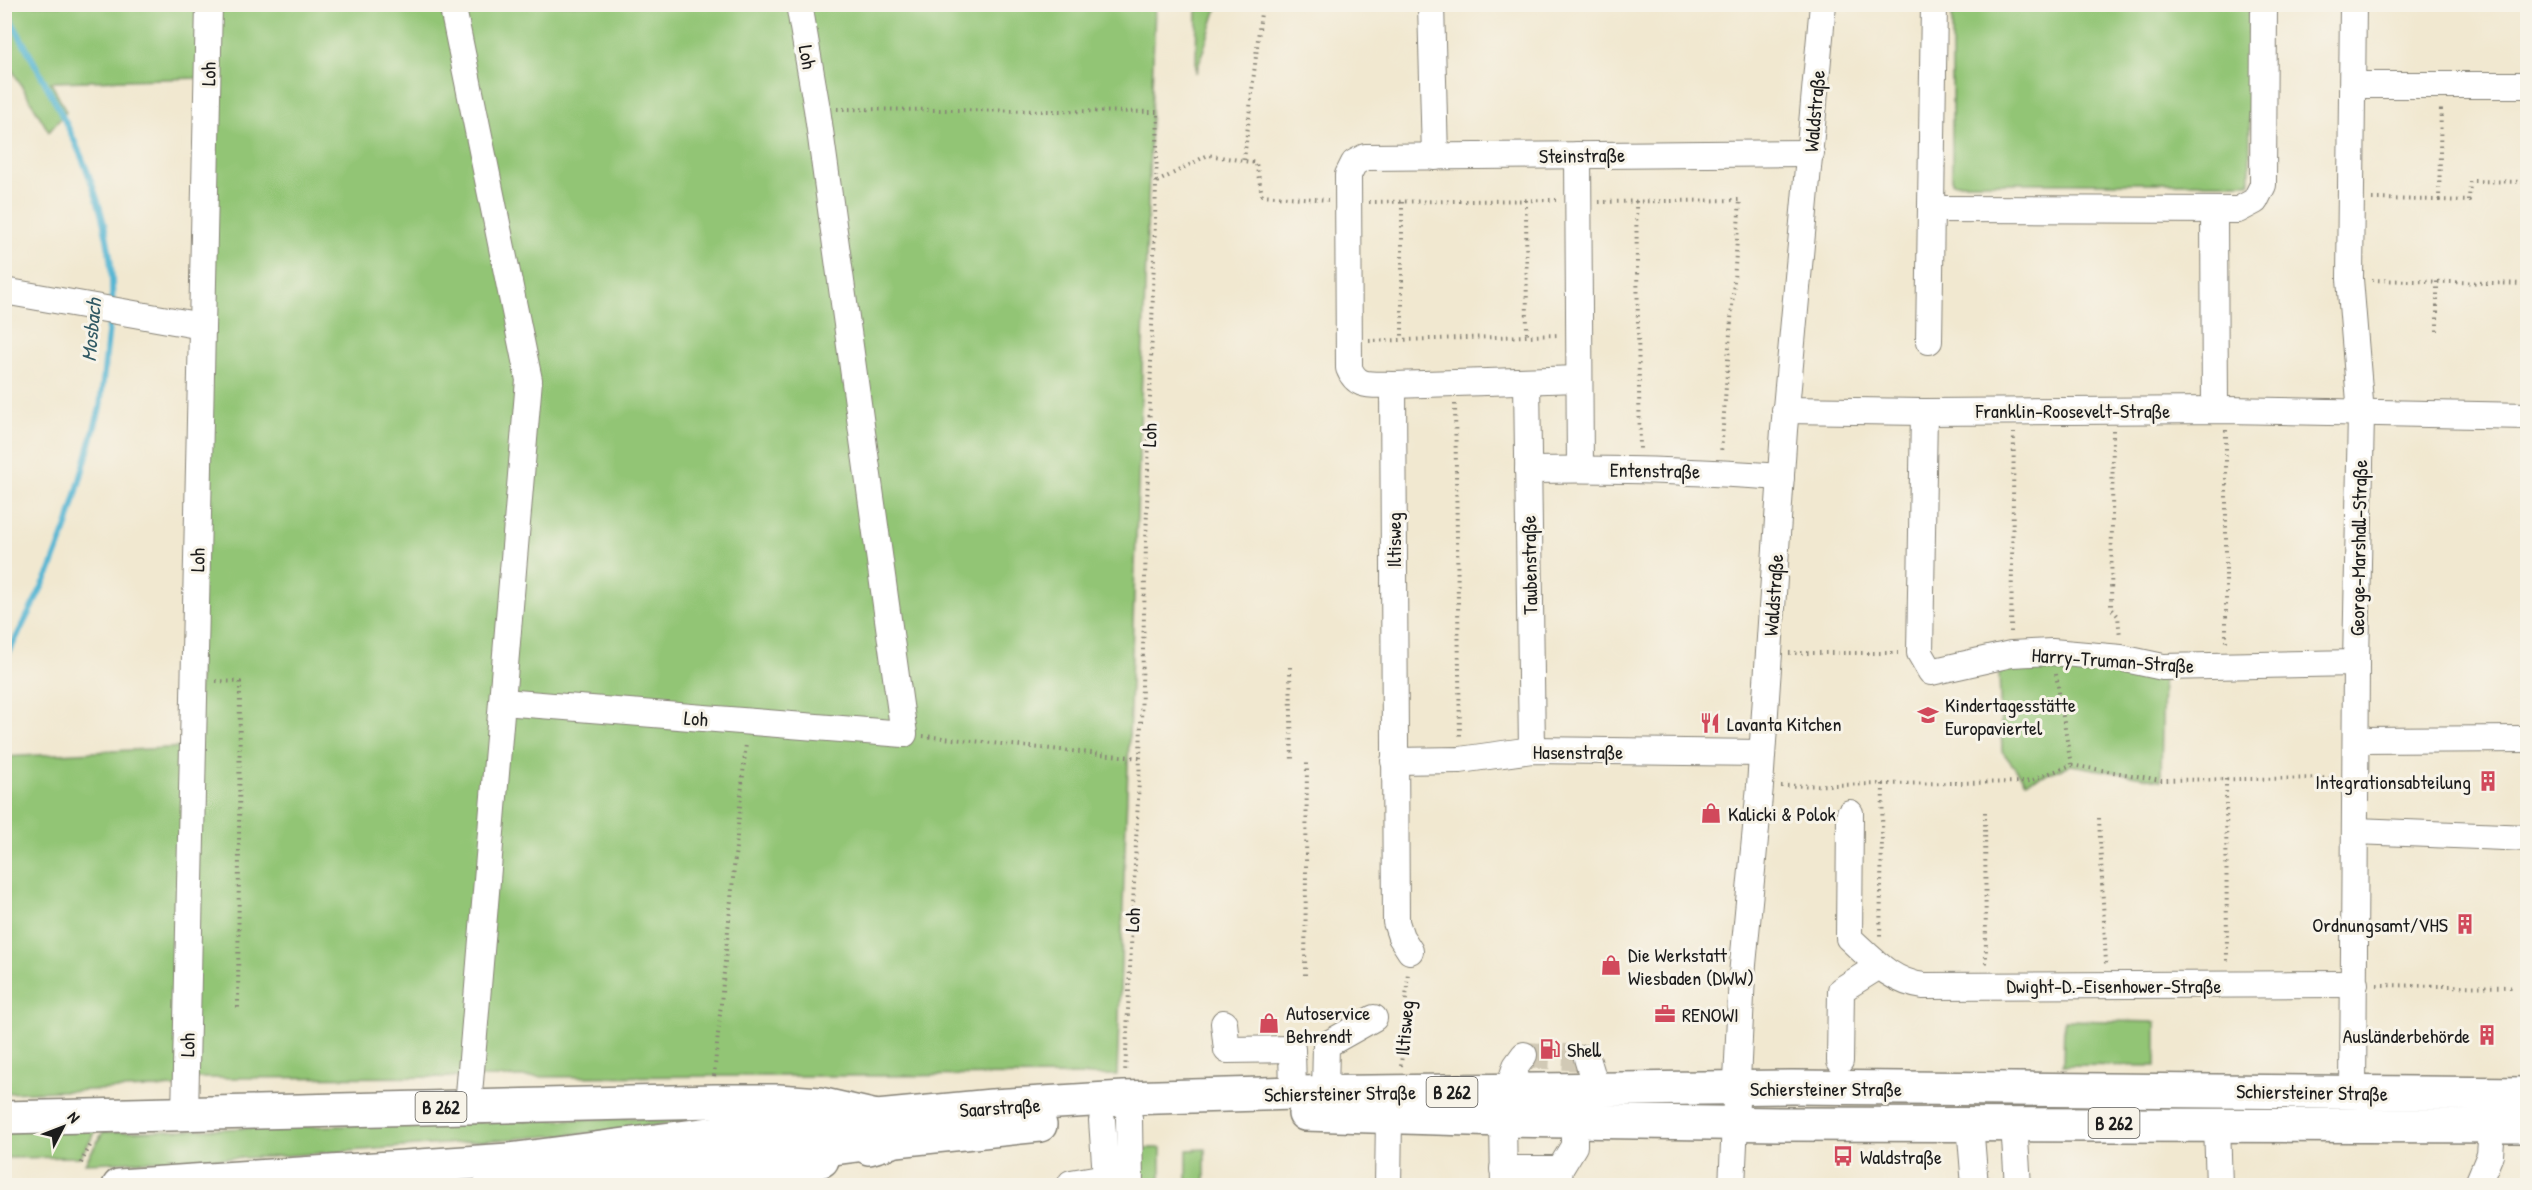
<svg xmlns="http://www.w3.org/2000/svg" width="2532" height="1190" viewBox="0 0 2532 1190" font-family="'Patrick Hand',sans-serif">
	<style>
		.green { fill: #92c575; stroke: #577048; stroke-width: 1.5 }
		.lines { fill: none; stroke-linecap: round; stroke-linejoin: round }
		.stream { stroke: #54b6d3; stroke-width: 6 }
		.minor-tunnel { stroke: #d1c9b5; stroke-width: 26; stroke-dasharray: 26 13; stroke-linecap: butt }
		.minor-casing { stroke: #868276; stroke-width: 28 }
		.major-casing { stroke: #868276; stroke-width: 36 }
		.highway-casing { stroke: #868276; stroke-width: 36 }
		.path { stroke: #868276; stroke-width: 4; stroke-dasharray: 1.5 4.5; stroke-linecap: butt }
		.minor { stroke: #fff; stroke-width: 26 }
		.major { stroke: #fff; stroke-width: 33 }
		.highway { stroke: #fff; stroke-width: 33 }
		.labels { text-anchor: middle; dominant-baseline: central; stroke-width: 6; stroke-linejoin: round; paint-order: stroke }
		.shield { fill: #f7f3e8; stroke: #5e5c59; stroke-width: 1.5 }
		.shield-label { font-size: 18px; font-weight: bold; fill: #1c1c1c }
		.street-label { font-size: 20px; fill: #1c1c1c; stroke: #f7f3e8 }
		.poi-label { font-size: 20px; fill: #1c1c1c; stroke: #f7f3e8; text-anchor: start }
		.water-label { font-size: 21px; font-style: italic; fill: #325a65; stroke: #f7f3e8 }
	</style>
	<rect width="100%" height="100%" fill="#f7f3e8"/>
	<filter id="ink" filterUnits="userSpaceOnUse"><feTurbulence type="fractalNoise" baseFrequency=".0167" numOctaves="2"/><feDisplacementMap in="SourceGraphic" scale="12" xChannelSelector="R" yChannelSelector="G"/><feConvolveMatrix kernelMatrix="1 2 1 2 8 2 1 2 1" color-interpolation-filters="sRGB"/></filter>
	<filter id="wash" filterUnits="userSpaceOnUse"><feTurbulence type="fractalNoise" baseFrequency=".008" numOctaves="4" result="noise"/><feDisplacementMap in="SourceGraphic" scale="24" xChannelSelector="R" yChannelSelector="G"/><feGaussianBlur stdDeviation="1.35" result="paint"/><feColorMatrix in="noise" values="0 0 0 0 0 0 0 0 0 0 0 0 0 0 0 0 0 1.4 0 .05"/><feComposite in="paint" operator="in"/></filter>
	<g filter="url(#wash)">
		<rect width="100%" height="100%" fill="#f1e8d0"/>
		<g class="green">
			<path d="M5,5H206L200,78L51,82L66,112L49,132L5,58Z"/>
			<path d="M210,5H1155L1117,1075L192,1078Z"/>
			<path d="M1197,5H1218L1196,73Z"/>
			<path d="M1952,5H2249L2250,183H1952Z"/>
			<path d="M2011,654L2163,667L2161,780L2071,765L2026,782L2002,751L1999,672Z"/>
			<path d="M184,747L179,1087L5,1093V757Z"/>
			<path d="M2064,1020L2156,1022V1066L2063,1065Z"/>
			<path d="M738,1115L591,1133L269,1157L85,1163L103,1132Z"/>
			<path d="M4,1128H98L80,1157L5,1158Z"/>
			<path d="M1139,1148H1161V1185H1134Z"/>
			<path d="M1205,1149V1185H1187V1150Z"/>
		</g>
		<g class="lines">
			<g class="stream">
				<path d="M4,7C53,100 117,195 112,304"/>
				<path d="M4,662L50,571L68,523L100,408L110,317"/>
			</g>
		</g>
	</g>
	<g filter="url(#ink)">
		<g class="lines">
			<path class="minor-tunnel" d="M1524,1055L1587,1058"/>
			<g class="minor-casing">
				<g id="minor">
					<path d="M452,4L529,380L468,1106"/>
					<path d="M1431,4L1435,157"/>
					<path d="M2353,4L2350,279L2361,414L2356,663L2353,1093"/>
					<path d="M2353,85H2528"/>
					<path d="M1578,155L1580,469"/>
					<path d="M1931,209L2238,210L2255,201L2263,185L2264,4"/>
					<path d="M2214,210L2215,410"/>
					<path d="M4,291L202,326"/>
					<path d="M1929,341L1934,4"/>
					<path d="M1579,379L1393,385C1372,384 1357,389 1349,368L1348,175L1354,163L1365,157L1811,153"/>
					<path d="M1527,381L1532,750"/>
					<path d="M1393,385L1396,922L1401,937L1410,951"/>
					<path d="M1785,410L1924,412L2226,410L2528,416"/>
					<path d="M1924,412L1920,653L1931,672L2011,654L2052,652L2121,658L2163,667L2356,663"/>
					<path d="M1528,470C1612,468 1697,471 1781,477"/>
					<path d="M503,702L904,734L817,109L799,4"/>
					<path d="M2356,740L2528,739"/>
					<path d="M1394,761L1460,760L1532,750L1762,753"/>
					<path d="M1850,813L1849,938C1872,959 1891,982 1924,986L2355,984"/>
					<path d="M2356,831L2528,838"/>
					<path d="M1224,1023L1227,1050L1292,1049L1293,1093"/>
					<path d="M1587,1058L1597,1091"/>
					<path d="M1840,1061L1841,990L1879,966"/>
					<path d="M1508,1091L1516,1066L1524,1055"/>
					<path d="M1325,1093L1326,1045L1374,1018"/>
					<path d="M185,1115L209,4"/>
					<path d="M1129,1118L1130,1186"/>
					<path d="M1503,1120L1504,1186"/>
					<path d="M1970,1124L1975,1186"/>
					<path d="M2014,1124L2018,1186"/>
					<path d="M2217,1125L2219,1186"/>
					<path d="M1503,1169H1560"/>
					<path d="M1071,1183L1106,1177L1102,1120"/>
					<path d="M1388,1186L1389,1117"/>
					<path d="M1558,1186L1560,1169L1574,1146V1122"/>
					<path d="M1732,1186L1742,975L1760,786L1784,430L1823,4"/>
					<path d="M2477,1186L2490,1155L2492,1127"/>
				</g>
			</g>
			<g class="major-casing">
				<g id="major">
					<path d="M1305,1114L1503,1120L1779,1124L2528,1126"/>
					<path d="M4,1118L715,1101H778L820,1104L877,1117L992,1106L1124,1098L1293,1093L1792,1087L2528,1094"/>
					<path d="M869,1148L896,1140L1040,1125"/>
					<path d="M728,1186L822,1160"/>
				</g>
			</g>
			<g class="highway-casing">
				<g id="highway">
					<path d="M119,1186L509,1160L748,1129L877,1117"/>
					<path d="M490,1186L694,1166L896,1140"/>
				</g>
			</g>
			<g class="path">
				<path d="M2527,105L2528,125"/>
				<path d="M837,109L1158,112L1140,758L1125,1074"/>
				<path d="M1244,160L1262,4"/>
				<path d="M1157,182L1208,155L1256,163L1262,195L1328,200"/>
				<path d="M2372,199L2439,200L2441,107"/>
				<path d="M1526,200L1527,336"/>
				<path d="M2439,200L2469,201L2470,181L2528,182"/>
				<path d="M1636,201L1640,450"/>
				<path d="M1369,202L1556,200"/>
				<path d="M1402,202V340"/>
				<path d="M1599,202L1740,200L1721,453"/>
				<path d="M2372,280L2528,284"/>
				<path d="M2437,331V281"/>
				<path d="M1369,341L1560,335"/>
				<path d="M1455,404L1460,738"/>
				<path d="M2113,430L2111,608L2118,616L2120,637"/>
				<path d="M2226,430V645"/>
				<path d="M2011,632L2014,433"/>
				<path d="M1789,653H1898"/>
				<path d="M1290,667L1292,763"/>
				<path d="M2056,674L2071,765"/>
				<path d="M216,681L240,682L238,1009"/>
				<path d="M923,736L1140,758"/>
				<path d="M2226,779L2227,964"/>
				<path d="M1883,784L2026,782L2071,765L2161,780L2334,778"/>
				<path d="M1781,786L1883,784L1880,938"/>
				<path d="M1985,812L1986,964"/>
				<path d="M2099,818L2106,964"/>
				<path d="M1305,975L1307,763"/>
				<path d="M2377,985L2512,987"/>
				<path d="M1401,1066L1408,972"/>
				<path d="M714,1076L746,743"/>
				<path d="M81,1163L92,1142"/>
			</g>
			<use href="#minor" class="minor"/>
			<use href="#major" class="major"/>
			<use href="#highway" class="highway"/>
		</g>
	</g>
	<defs>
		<g id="school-bare" transform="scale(1.62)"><path d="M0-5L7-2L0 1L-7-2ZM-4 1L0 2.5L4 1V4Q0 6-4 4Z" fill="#d1495b" stroke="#f7f3e8" stroke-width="2.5" paint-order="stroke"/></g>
		<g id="restaurant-bare" transform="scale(1.62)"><path d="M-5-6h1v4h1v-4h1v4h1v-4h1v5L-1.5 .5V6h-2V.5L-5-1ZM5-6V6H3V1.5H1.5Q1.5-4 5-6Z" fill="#d1495b" stroke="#f7f3e8" stroke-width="2.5" paint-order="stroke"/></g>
		<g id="building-bare" transform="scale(1.62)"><path d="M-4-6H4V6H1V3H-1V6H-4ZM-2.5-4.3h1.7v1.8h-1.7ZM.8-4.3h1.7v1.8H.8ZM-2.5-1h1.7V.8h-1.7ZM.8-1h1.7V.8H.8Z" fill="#d1495b" stroke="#f7f3e8" stroke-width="2.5" paint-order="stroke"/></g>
		<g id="shop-bare" transform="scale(1.62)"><path d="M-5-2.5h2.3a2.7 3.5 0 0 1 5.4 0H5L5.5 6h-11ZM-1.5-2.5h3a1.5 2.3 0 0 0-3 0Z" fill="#d1495b" stroke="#f7f3e8" stroke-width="2.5" paint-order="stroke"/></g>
		<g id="office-bare" transform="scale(1.62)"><path d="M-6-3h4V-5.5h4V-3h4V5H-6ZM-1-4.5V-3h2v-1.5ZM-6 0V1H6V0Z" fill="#d1495b" stroke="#f7f3e8" stroke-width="2.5" paint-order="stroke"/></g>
		<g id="fuel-bare" transform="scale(1.62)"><path d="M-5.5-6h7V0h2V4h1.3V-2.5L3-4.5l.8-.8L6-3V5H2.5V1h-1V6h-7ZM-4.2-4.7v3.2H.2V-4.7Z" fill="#d1495b" stroke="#f7f3e8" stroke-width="2.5" paint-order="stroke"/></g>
		<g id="bus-bare" transform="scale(1.62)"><path d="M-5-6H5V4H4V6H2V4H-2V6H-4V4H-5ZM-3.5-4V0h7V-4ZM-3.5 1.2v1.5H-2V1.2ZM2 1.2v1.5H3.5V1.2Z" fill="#d1495b" stroke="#f7f3e8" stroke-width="2.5" paint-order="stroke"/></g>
	</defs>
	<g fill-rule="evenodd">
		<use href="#school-bare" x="1928" y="715"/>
		<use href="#restaurant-bare" x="1710" y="723"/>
		<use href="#building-bare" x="2488" y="781"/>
		<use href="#shop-bare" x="1711" y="813"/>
		<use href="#building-bare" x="2465" y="924"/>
		<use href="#shop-bare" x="1611" y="965"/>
		<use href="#office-bare" x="1665" y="1014"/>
		<use href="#shop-bare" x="1269" y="1023"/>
		<use href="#building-bare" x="2487" y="1035"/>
		<use href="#fuel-bare" x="1550" y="1049"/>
		<use href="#bus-bare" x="1843" y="1156"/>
	</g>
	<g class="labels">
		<g class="shield">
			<rect x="1426.5" y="1077" width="51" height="30" rx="4.5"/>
			<rect x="415.5" y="1092" width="51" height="30" rx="4.5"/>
			<rect x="2088.5" y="1108" width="51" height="30" rx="4.5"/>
		</g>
		<g class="shield-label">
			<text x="1452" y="1092">B 262</text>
			<text x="441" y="1107">B 262</text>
			<text x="2114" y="1123">B 262</text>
		</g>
		<g class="street-label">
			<text transform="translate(808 57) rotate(80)">Loh</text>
			<text transform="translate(208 74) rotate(-89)">Loh</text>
			<text transform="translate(1814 111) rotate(-85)">Waldstraße</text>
			<text transform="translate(1582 155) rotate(-1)">Steinstraße</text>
			<text x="2073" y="410">Franklin-Roosevelt-Straße</text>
			<text transform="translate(1149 435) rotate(-88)">Loh</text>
			<text transform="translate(1655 470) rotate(1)">Entenstraße</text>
			<text transform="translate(1393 540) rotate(-90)">Iltisweg</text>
			<text transform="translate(2358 548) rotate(-89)">George-Marshall-Straße</text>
			<text transform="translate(197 560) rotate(-89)">Loh</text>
			<text transform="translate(1529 565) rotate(-91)">Taubenstraße</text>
			<text transform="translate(1773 595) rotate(-86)">Waldstraße</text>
			<text transform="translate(2113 660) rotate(4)">Harry-Truman-Straße</text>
			<text transform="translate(696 718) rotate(5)">Loh</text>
			<text x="1578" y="751">Hasenstraße</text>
			<text transform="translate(1132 920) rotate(-87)">Loh</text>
			<text x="2114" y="985">Dwight-D.-Eisenhower-Straße</text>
			<text transform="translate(1404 1028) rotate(-85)">Iltisweg</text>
			<text transform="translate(187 1045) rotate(-89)">Loh</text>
			<text x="1826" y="1088">Schiersteiner Straße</text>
			<text transform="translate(2312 1092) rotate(1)">Schiersteiner Straße</text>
			<text transform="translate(1340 1093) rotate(-1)">Schiersteiner Straße</text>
			<text transform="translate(1000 1107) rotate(-4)">Saarstraße</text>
		</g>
		<g class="poi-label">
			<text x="1945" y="704">Kindertagesstätte<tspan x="1945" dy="23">Europaviertel</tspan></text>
			<text x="1727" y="723">Lavanta Kitchen</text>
			<text x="2471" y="781" text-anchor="end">Integrationsabteilung</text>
			<text x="1728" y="813">Kalicki &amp; Polok</text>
			<text x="2448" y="924" text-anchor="end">Ordnungsamt/VHS</text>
			<text x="1628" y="954">Die Werkstatt<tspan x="1628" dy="23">Wiesbaden (DWW)</tspan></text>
			<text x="1286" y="1012">Autoservice<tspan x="1286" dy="23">Behrendt</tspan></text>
			<text x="1682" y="1014">RENOWI</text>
			<text x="2470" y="1035" text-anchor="end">Ausländerbehörde</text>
			<text x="1567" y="1049">Shell</text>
			<text x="1860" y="1156">Waldstraße</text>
		</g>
		<g class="water-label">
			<text transform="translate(91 330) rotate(-85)">Mosbach</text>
		</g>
	</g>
	<rect width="2532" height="1190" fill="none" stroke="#f7f3e8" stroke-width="24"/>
	<g transform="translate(63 1127) rotate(48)" stroke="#f7f3e8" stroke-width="4.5" paint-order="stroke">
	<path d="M0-4.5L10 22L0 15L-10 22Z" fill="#1c1c1c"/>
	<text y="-9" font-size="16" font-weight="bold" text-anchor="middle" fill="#1c1c1c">N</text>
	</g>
</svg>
